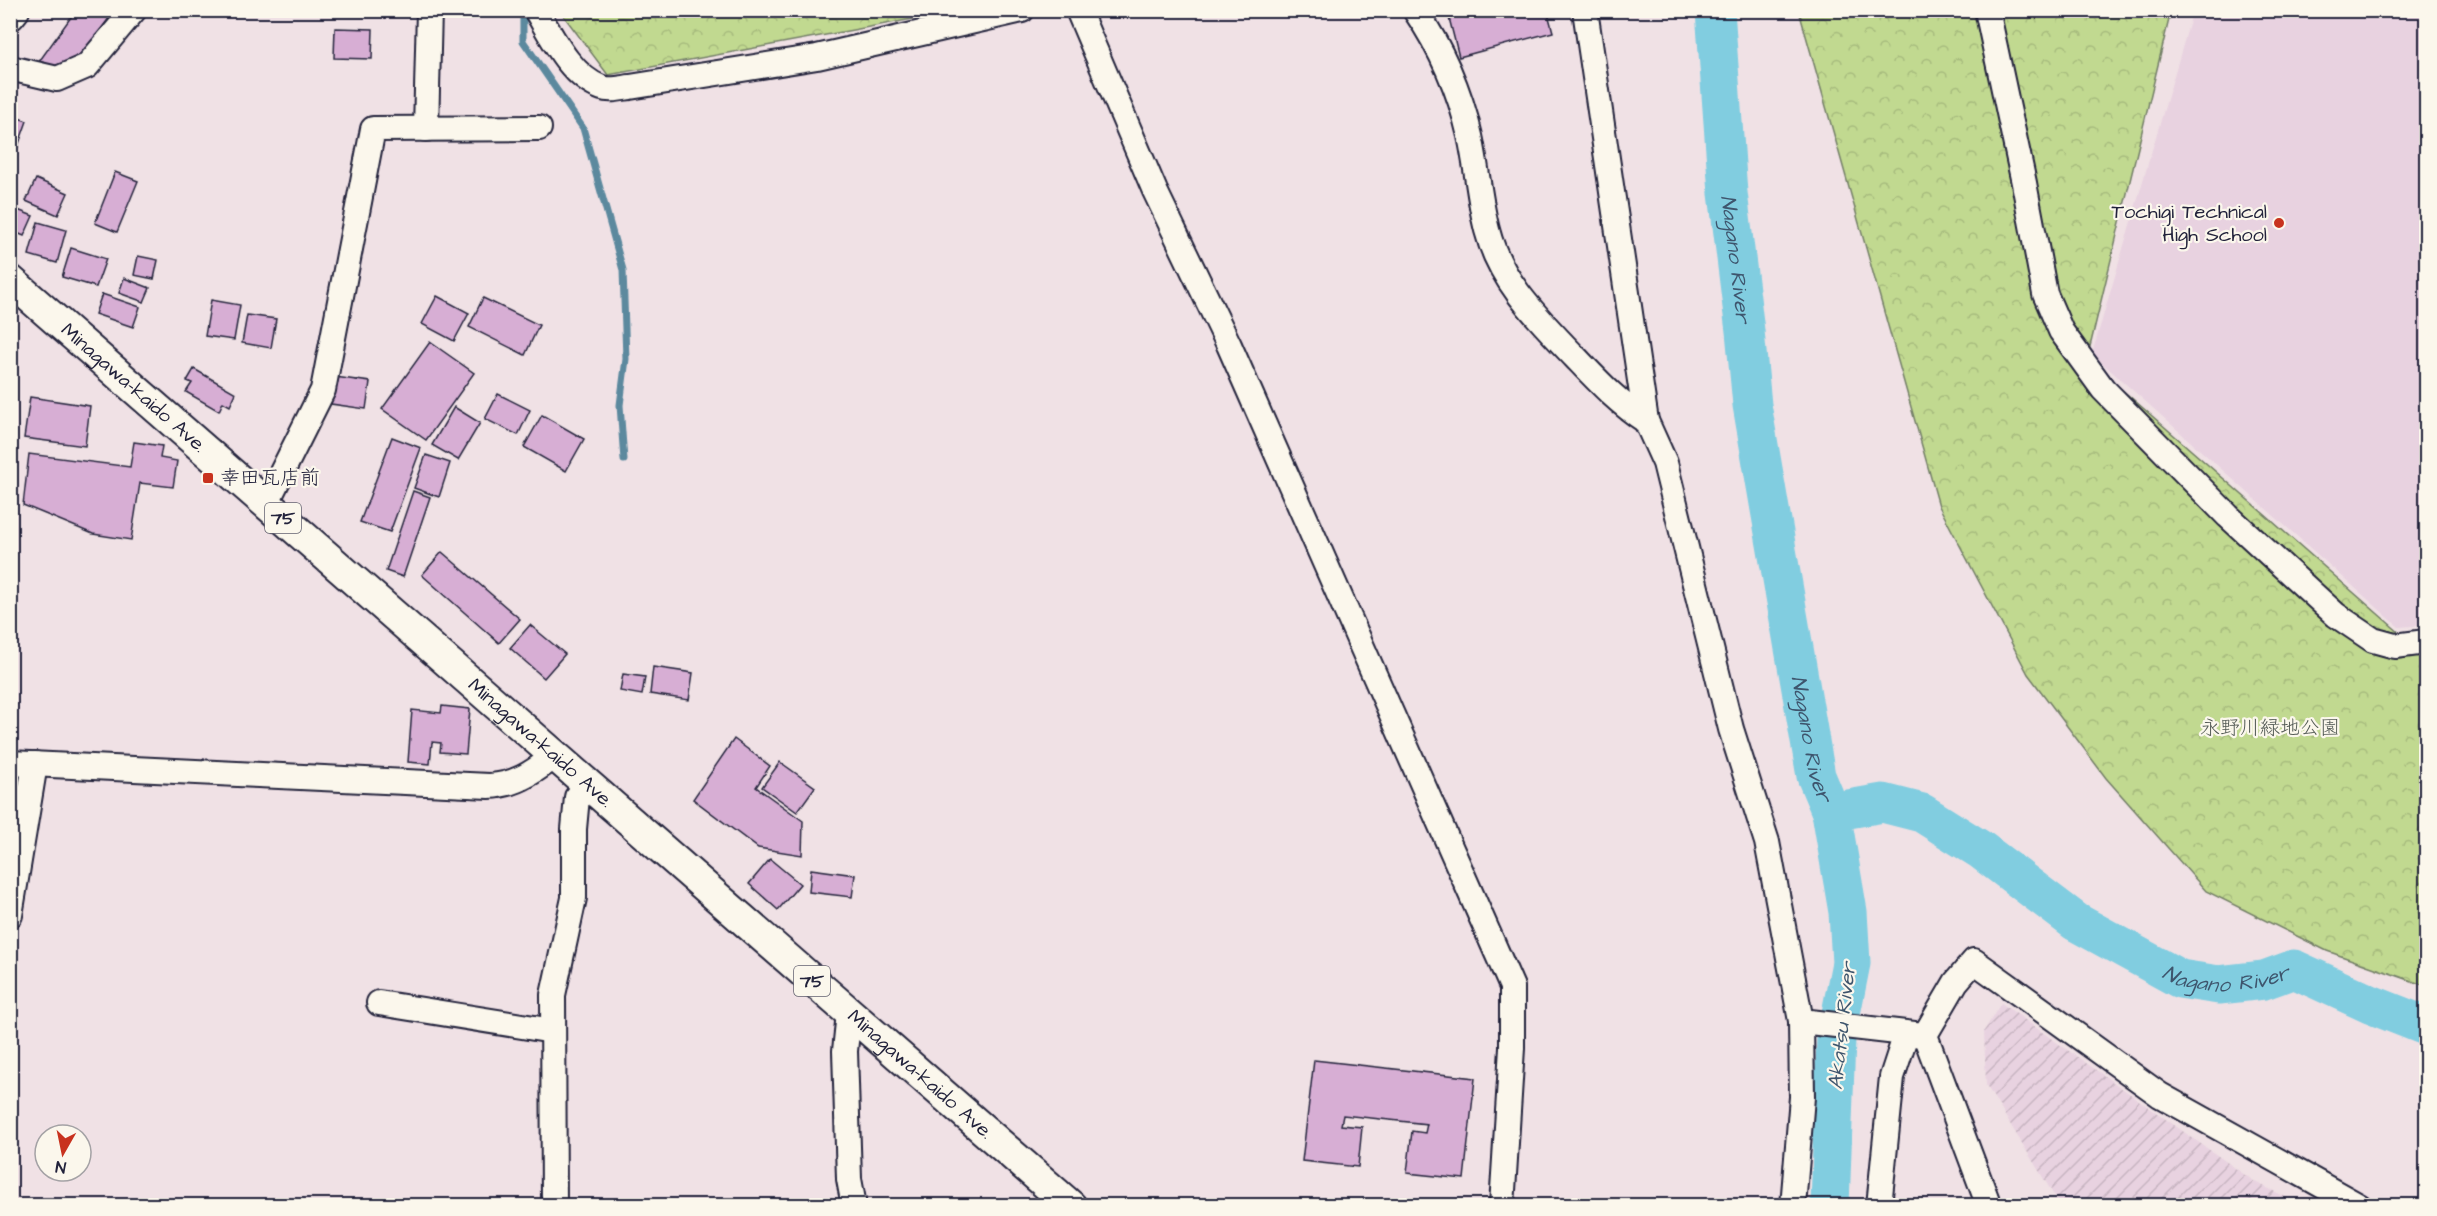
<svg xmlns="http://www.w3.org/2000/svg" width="2437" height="1216" viewBox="0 0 2437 1216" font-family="'Architects Daughter','Klee One',sans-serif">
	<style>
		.built { fill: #e8d2e0 }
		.industrial { fill: url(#industrial-furrows) }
		.park { fill: url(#park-crowns); stroke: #727e66; stroke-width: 1.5 }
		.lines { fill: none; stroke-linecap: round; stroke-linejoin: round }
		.stream { stroke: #5b899e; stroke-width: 7 }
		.river { stroke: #81cde0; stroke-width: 39 }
		.building { fill: #d7aed4; stroke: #22223b; stroke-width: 1.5 }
		.minor-casing { stroke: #22223b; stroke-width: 28 }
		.major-casing { stroke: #22223b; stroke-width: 34 }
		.minor { stroke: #fbf7ec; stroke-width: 24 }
		.major { stroke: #fbf7ec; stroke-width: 30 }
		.poi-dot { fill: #c8321e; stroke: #fbf7ec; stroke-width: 2 }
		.labels { text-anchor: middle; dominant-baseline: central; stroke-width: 4.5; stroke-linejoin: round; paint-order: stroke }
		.shield { fill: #fbf7ec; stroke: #636270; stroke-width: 1.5 }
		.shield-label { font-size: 18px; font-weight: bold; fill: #22223b }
		.poi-label { font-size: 20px; fill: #22223b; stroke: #fbf7ec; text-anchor: end }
		.street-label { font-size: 20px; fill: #22223b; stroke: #fbf7ec }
		.park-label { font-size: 20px; fill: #525954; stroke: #fbf7ec }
		.water-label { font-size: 21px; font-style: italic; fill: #3e556d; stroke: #fbf7ec }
	</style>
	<defs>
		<pattern id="industrial-furrows" width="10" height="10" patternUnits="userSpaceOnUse" patternTransform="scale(1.5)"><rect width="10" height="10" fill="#e8d2e0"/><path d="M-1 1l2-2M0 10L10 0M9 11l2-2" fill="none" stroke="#c7b4c1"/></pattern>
		<pattern id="park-crowns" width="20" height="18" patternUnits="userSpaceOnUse" patternTransform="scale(1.5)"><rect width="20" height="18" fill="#c1d990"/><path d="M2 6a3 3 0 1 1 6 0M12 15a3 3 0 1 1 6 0" fill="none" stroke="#a6ba7d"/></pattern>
	</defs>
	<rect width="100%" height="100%" fill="#f0e1e5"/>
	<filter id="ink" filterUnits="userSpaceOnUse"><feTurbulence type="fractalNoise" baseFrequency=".0167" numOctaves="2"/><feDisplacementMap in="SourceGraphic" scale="12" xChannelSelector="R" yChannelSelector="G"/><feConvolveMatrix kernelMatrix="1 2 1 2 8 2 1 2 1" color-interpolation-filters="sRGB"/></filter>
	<g filter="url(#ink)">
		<path class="built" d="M2193,11H2426V625L2399,627L2092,354Z"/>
		<path class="industrial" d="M2001,1003L2255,1182L2302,1205H2060L1986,1085L1984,1031Z"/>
		<g class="park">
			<path d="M560,11H956L608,75Z"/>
			<path d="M1799,11H2171L2087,359L2401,634L2426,632V986L2327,951L2206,891L2106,778L2028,674L1939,506Z"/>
		</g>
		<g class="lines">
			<path class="stream" d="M523,10V41L583,128L623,270L626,359L620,405L624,460"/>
			<g class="river">
				<path id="s1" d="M1715,10L1728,193L1745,331L1752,405L1816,776L1831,812L1848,912L1851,963L1836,1039L1830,1206"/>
				<path id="s2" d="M1831,812L1883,803L1922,813L1981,850L2076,922L2180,979L2219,985L2264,980L2294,969L2370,1004L2426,1026"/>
			</g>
		</g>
		<g class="building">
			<path d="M76,10H115L80,58L50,71L38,63Z"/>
			<path d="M1447,10H1547L1553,32L1459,57Z"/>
			<path d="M335,28L373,29L372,59L334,58Z"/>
			<path d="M10,115L27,121L11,166H10Z"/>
			<path d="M115,172L138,181L117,232L95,223Z"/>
			<path d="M36,179L68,193L58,215L26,201Z"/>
			<path d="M10,207L33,216L24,236L10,230Z"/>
			<path d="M38,222L66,230L57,263L29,255Z"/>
			<path d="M71,248L106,259L96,287L62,277Z"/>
			<path d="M138,256L158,260L154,279L134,275Z"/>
			<path d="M124,278L150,288L144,302L119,293Z"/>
			<path d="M102,294L140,307L133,327L95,314Z"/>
			<path d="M437,296L469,313L454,341L422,324Z"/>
			<path d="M483,298L539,325L525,355L469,327Z"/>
			<path d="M211,300L240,305L234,340L205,336Z"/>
			<path d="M247,315L276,319L271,348L242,343Z"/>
			<path d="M430,342L474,373L426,440L382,409Z"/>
			<path d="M194,369L236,393L230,406L223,402L219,411L186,392L192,383L187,381Z"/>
			<path d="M335,377L370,382L366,409L331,404Z"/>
			<path d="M498,394L530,410L518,435L485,419Z"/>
			<path d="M30,397L90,406L85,446L24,438Z"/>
			<path d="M454,407L480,423L458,460L432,445Z"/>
			<path d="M542,415L584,439L566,471L524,447Z"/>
			<path d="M392,437L421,448L390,532L360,522Z"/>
			<path d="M134,442L162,446L160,458L177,461L173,487L140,483L131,540L93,534L23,505L29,454L130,467Z"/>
			<path d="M426,455L450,463L439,497L414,488Z"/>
			<path d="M413,491L430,497L403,577L386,571Z"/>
			<path d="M442,552L520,619L499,643L422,575Z"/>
			<path d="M10,595L16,596L10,628Z"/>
			<path d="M530,625L565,654L544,678L510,648Z"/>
			<path d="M653,667L693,673L689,700L650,694Z"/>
			<path d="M623,674L645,677L642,695L620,691Z"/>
			<path d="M442,706L470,709L466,754L440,752L441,743L432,742L430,764L408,762L412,710L441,713Z"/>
			<path d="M734,739L770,766L756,787L803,821L802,855L758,848L693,799Z"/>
			<path d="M780,762L815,787L797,812L762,787Z"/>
			<path d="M770,859L800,884L778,910L749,884Z"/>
			<path d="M811,869L855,875L852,897L809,892Z"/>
			<path d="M1314,1060L1475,1078L1464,1179L1407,1173L1412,1131L1425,1133L1427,1124L1343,1115L1341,1125L1362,1127L1358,1167L1302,1161Z"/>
		</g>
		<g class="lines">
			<g class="minor-casing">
				<g id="minor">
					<path d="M536,10C552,37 571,77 602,88C610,91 622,88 630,87L817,57L1022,10"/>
					<path d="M1078,10L1155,191L1229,345L1512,987V1048L1502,1206"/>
					<path d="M1415,10C1441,48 1460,92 1470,136C1477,167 1479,199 1487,230C1500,282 1539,319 1575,357C1598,381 1617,402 1646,421"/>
					<path d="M1585,10L1646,421L1665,463L1731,729L1767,842L1801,1021L1802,1097L1793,1206"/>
					<path d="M1987,10L2024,183L2045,294L2061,331L2103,389L2228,516L2336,615L2373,640L2395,646L2426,642"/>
					<path d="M10,68L57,79L87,66L134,10"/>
					<path d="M426,129L429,10"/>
					<path d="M266,504L323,390L373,129L539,128"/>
					<path d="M10,763L489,786C517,785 533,772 555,756"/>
					<path d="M10,915L35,764"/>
					<path d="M379,1003L553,1031"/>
					<path d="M849,1013L845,1051L849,1179L854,1206"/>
					<path d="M1801,1021L1923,1035"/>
					<path d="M554,1206L553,995L574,898V829L577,797L589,786"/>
					<path d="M1879,1206L1892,1077L1906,1034"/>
					<path d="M1989,1206L1925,1035L1956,982L1974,961L2160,1095L2359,1206"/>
				</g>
			</g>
			<g class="major-casing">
				<g id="major">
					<path d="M10,15L14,10"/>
					<path id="s3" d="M10,280L1071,1206"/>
				</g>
			</g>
			<use href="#minor" class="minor"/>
			<use href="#major" class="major"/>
		</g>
	</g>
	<g class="poi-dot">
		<circle cx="2279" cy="223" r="6"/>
		<rect x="202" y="472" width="12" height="12" rx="3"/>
	</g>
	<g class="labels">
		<g class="shield">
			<rect x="265" y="503" width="36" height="30" rx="4.5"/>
			<rect x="794" y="966" width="36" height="30" rx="4.5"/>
		</g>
		<g class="shield-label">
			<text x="283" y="518">75</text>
			<text x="812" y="981">75</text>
		</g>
		<g class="poi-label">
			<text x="2267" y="212">Tochigi Technical<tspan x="2267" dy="23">High School</tspan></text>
			<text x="220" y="478" text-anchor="start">幸田瓦店前</text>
		</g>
		<g class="street-label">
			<text stroke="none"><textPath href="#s3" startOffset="164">Minagawa-kaido Ave.</textPath></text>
			<text stroke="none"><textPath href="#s3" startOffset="704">Minagawa-kaido Ave.</textPath></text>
			<text stroke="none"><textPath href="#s3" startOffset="1208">Minagawa-kaido Ave.</textPath></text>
		</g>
		<g class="park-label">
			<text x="2270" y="728">永野川緑地公園</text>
		</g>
		<g class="water-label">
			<text stroke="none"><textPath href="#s1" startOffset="250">Nagano River</textPath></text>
			<text stroke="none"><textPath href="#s1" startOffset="736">Nagano River</textPath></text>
			<text stroke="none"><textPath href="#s2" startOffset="447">Nagano River</textPath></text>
			<text transform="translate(1842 1026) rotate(-84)">Akatsu River</text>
		</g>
	</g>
	<rect width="2437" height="1216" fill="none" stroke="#fbf7ec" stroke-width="36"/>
	<rect x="18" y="18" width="2401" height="1180" fill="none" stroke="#22223b" stroke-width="2" filter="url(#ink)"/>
	<g transform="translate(63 1153) rotate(189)"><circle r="28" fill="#fbf7ec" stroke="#a4a2a5" stroke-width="1.5"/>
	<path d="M0-4.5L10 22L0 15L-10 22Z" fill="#c8321e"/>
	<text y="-9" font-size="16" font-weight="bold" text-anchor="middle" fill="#22223b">N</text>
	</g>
</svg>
